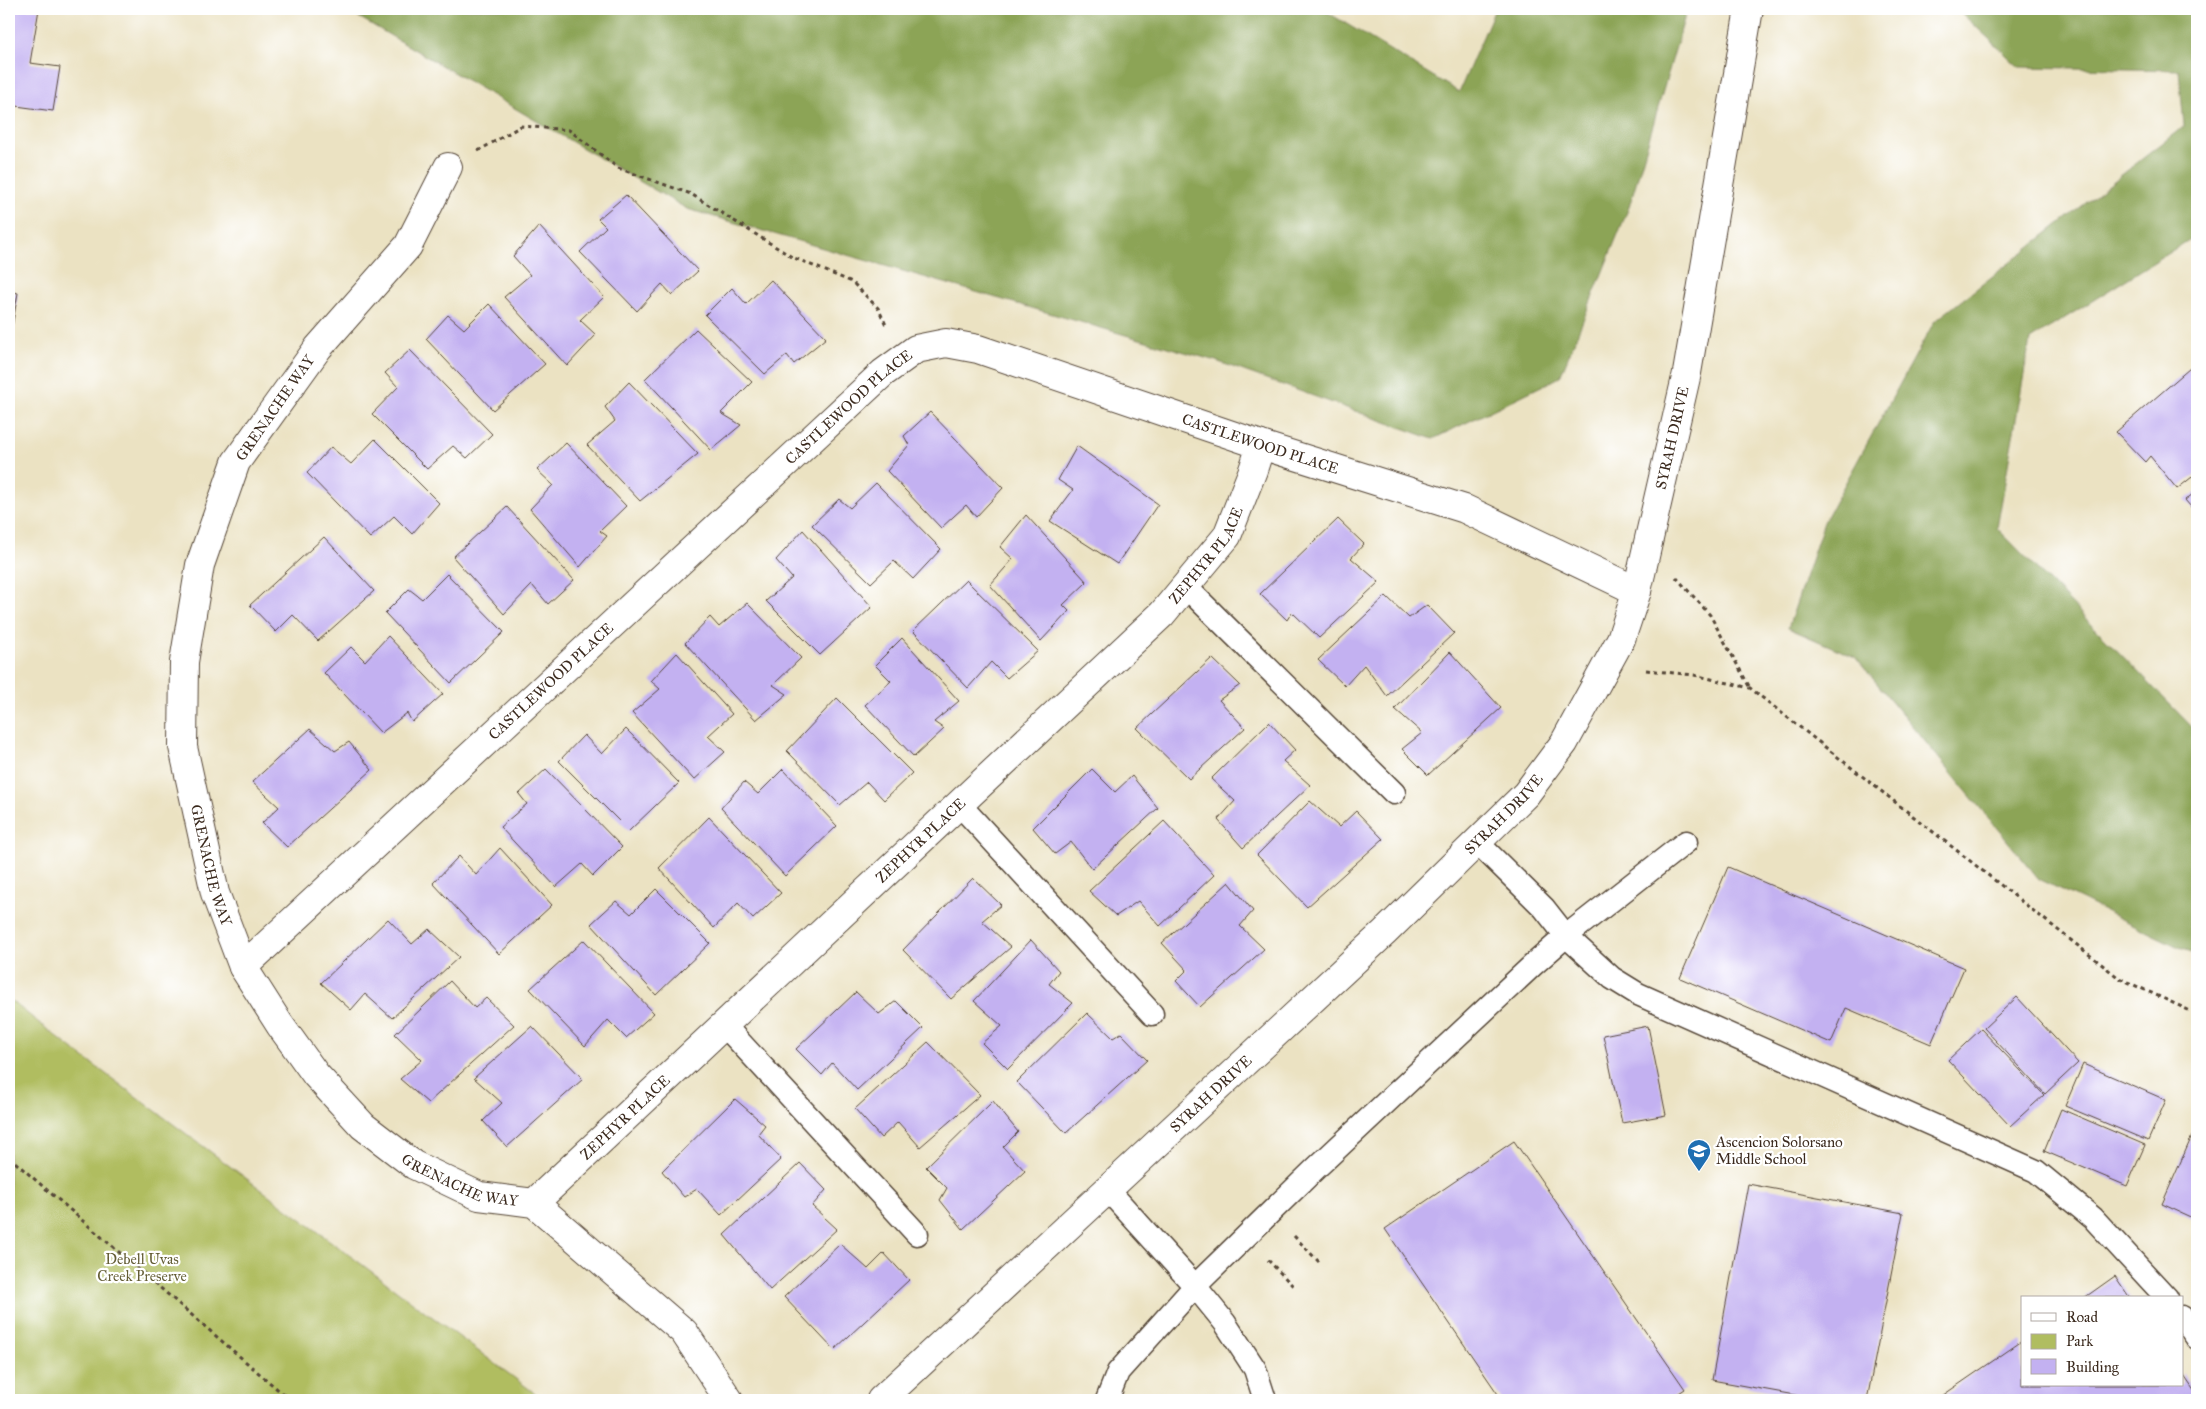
<svg xmlns="http://www.w3.org/2000/svg" width="2206" height="1409" viewBox="0 0 2206 1409" font-family="'IM FELL Great Primer',serif">
	<style>
		.green { fill: #b0bd60; stroke: #76743f }
		.forest { fill: #8ca456; stroke: #64673a }
		.building { fill: #c3b1f1 }
		.lines { fill: none; stroke-linecap: round; stroke-linejoin: round }
		.lane-casing { stroke: #554637; stroke-width: 25 }
		.street-casing { stroke: #554637; stroke-width: 30 }
		.path { stroke: #554637; stroke-width: 3; stroke-dasharray: 4 4; stroke-linecap: butt }
		.lane { stroke: #fff; stroke-width: 22 }
		.street { stroke: #fff; stroke-width: 28 }
		.labels { text-anchor: middle; dominant-baseline: central; stroke-width: 4.5; stroke-linejoin: round; paint-order: stroke }
		.street-label { font-size: 15px; fill: #3b2a1e; stroke: #fff }
		.poi-label { font-size: 15px; fill: #3b2a1e; stroke: #fff; text-anchor: start }
		.park-label { font-size: 15px; fill: #645d35; stroke: #fff }
	</style>
	<rect width="100%" height="100%" fill="#fff"/>
	<filter id="ink" filterUnits="userSpaceOnUse"><feTurbulence type="fractalNoise" baseFrequency=".02" numOctaves="2"/><feDisplacementMap in="SourceGraphic" scale="10" xChannelSelector="R" yChannelSelector="G"/><feConvolveMatrix kernelMatrix="1 2 1 2 8 2 1 2 1" color-interpolation-filters="sRGB"/></filter>
	<filter id="wash" filterUnits="userSpaceOnUse"><feTurbulence type="fractalNoise" baseFrequency=".0096" numOctaves="4" result="noise"/><feDisplacementMap in="SourceGraphic" scale="20" xChannelSelector="R" yChannelSelector="G"/><feGaussianBlur stdDeviation="1.12" result="paint"/><feColorMatrix in="noise" values="0 0 0 0 0 0 0 0 0 0 0 0 0 0 0 0 0 1.4 0 .05"/><feComposite in="paint" operator="in"/></filter>
	<g filter="url(#wash)">
		<rect width="100%" height="100%" fill="#ebe2c2"/>
		<path class="green" d="M9,999L67,1045L544,1400H9Z"/>
		<g class="forest">
			<path d="M345,9H1322L1459,92L1495,9H1687L1629,207L1560,377L1433,439L1216,361L687,209Z"/>
			<path d="M1957,9H2197V235L2030,340L1997,528L2197,732V956L2039,879L1855,657L1788,628L1824,522L1934,322L2184,126L2179,70L2019,67Z"/>
		</g>
		<g id="blocks">
			<g class="building">
				<path d="M9,9H39L30,63L60,67L53,111L9,105Z"/>
				<path d="M626,195L698,271L672,295L662,284L637,311L580,252L606,227L598,219Z"/>
				<path d="M539,226L604,297L580,320L596,335L567,366L504,297L530,275L513,256Z"/>
				<path d="M771,280L826,338L794,364L787,355L765,374L705,315L732,288L746,304Z"/>
				<path d="M9,291L18,293L10,339H9Z"/>
				<path d="M489,304L545,364L493,410L426,339L448,315L464,329Z"/>
				<path d="M696,329L752,382L721,413L741,425L711,450L645,379Z"/>
				<path d="M410,350L492,434L467,458L453,446L427,469L372,414L398,387L385,373Z"/>
				<path d="M2197,362V473L2177,489L2150,456L2145,462L2116,432Z"/>
				<path d="M629,382L698,454L640,501L587,445L615,421L605,407Z"/>
				<path d="M930,412L1003,488L976,517L966,505L941,528L887,471L909,445L904,436Z"/>
				<path d="M375,439L439,503L412,534L394,516L370,538L307,473L331,447L351,464Z"/>
				<path d="M566,443L626,506L600,531L607,536L580,567L530,509L553,485L537,470Z"/>
				<path d="M1077,446L1158,504L1117,564L1050,521L1073,490L1058,480Z"/>
				<path d="M876,483L941,549L913,579L894,561L871,583L812,525L839,499L850,508Z"/>
				<path d="M2197,491V514L2185,500Z"/>
				<path d="M507,507L574,580L548,604L532,585L504,614L453,557Z"/>
				<path d="M1026,515L1087,582L1063,605L1069,611L1041,641L990,585L1013,559L1000,547Z"/>
				<path d="M1338,519L1364,544L1351,558L1379,582L1319,638L1292,612L1287,620L1260,594Z"/>
				<path d="M803,530L872,607L820,655L766,601L792,578L776,560Z"/>
				<path d="M324,537L374,591L318,641L293,615L276,632L250,605Z"/>
				<path d="M447,574L504,632L451,683L385,613L409,589L422,599Z"/>
				<path d="M966,580L1038,651L1007,678L991,662L968,688L913,631Z"/>
				<path d="M1386,596L1409,618L1427,605L1454,633L1387,696L1364,665L1345,686L1318,660Z"/>
				<path d="M747,603L801,658L773,685L787,694L756,720L685,643L710,617L719,627Z"/>
				<path d="M388,636L443,694L412,722L407,713L381,733L324,673L351,647L365,661Z"/>
				<path d="M902,638L959,701L934,722L944,729L914,757L865,705L891,681L875,665Z"/>
				<path d="M1450,652L1501,708L1428,775L1402,749L1422,733L1395,709Z"/>
				<path d="M677,653L732,714L708,736L725,752L694,780L632,713L660,689L651,681Z"/>
				<path d="M1212,658L1240,685L1219,700L1245,728L1189,779L1137,728Z"/>
				<path d="M837,698L912,773L884,800L867,782L840,805L787,751Z"/>
				<path d="M1269,722L1295,750L1283,761L1310,785L1243,848L1218,820L1235,801L1211,779Z"/>
				<path d="M310,729L335,751L349,742L372,770L287,847L262,823L279,807L252,782Z"/>
				<path d="M626,729L679,783L629,831L559,761L584,735L602,754Z"/>
				<path d="M546,769L622,847L593,876L582,864L556,887L500,827L527,804L519,794Z"/>
				<path d="M783,769L837,826L785,876L721,808L744,782L758,794Z"/>
				<path d="M1092,769L1115,792L1132,776L1158,808L1092,869L1071,842L1055,854L1033,828Z"/>
				<path d="M1310,801L1339,827L1356,811L1383,839L1307,907L1257,855Z"/>
				<path d="M709,817L781,893L753,919L738,903L714,928L659,868Z"/>
				<path d="M1164,821L1214,875L1160,926L1138,901L1116,916L1089,891Z"/>
				<path d="M500,848L552,905L499,954L433,883L459,856L476,875Z"/>
				<path d="M1728,867L1964,968L1931,1044L1846,1008L1831,1043L1680,978Z"/>
				<path d="M973,878L1001,905L982,921L1011,947L951,999L903,950Z"/>
				<path d="M1229,882L1253,911L1240,926L1264,949L1200,1007L1176,981L1187,970L1162,943Z"/>
				<path d="M656,889L710,943L656,995L591,924L616,901L631,914Z"/>
				<path d="M388,919L412,944L429,929L459,957L392,1018L365,994L351,1010L321,983Z"/>
				<path d="M584,940L654,1013L626,1038L608,1020L585,1046L530,989Z"/>
				<path d="M1031,940L1059,971L1049,984L1073,1003L1008,1069L982,1043L1002,1026L974,1001Z"/>
				<path d="M450,981L475,1008L486,998L514,1025L428,1103L400,1079L422,1060L395,1034Z"/>
				<path d="M856,992L879,1014L896,1001L923,1028L857,1090L832,1063L822,1075L796,1049Z"/>
				<path d="M2017,997L2078,1063L2045,1094L1984,1028Z"/>
				<path d="M1087,1013L1113,1038L1121,1033L1147,1060L1066,1133L1017,1082Z"/>
				<path d="M532,1026L583,1079L507,1147L483,1121L502,1103L474,1078Z"/>
				<path d="M1648,1026L1666,1115L1622,1123L1603,1035Z"/>
				<path d="M1981,1029L2044,1095L2010,1126L1948,1060Z"/>
				<path d="M928,1042L980,1095L920,1147L898,1122L881,1138L855,1109Z"/>
				<path d="M2083,1064L2166,1100L2148,1141L2065,1106Z"/>
				<path d="M735,1099L765,1125L758,1134L781,1159L721,1215L697,1189L684,1197L662,1171Z"/>
				<path d="M993,1101L1018,1132L1003,1147L1025,1171L963,1229L940,1200L947,1188L926,1167Z"/>
				<path d="M2061,1109L2145,1145L2127,1186L2044,1151Z"/>
				<path d="M2197,1125V1220L2162,1204Z"/>
				<path d="M1514,1141L1685,1389L1668,1400H1502L1385,1229Z"/>
				<path d="M800,1163L826,1190L812,1206L837,1229L770,1290L724,1235Z"/>
				<path d="M1748,1184L1903,1213L1867,1400H1822L1712,1380Z"/>
				<path d="M840,1244L868,1269L884,1253L909,1280L834,1350L784,1297Z"/>
				<path d="M2115,1276L2130,1298H2084Z"/>
				<path d="M2022,1341V1385H2182V1373L2197,1395V1400H1936Z"/>
			</g>
		</g>
	</g>
	<g filter="url(#ink)">
		<use href="#blocks" fill-opacity="0" stroke="#554637" stroke-width="1"/>
		<g class="lines">
			<g class="lane-casing">
				<g id="lane">
					<path d="M1185,586L1394,793"/>
					<path d="M959,804L1152,1014"/>
					<path d="M1477,842L1544,908L1566,936L1612,978L1638,994L2036,1171L2093,1218L2167,1298"/>
					<path d="M724,1025L917,1234"/>
					<path d="M2182,1317L2197,1338"/>
					<path d="M1107,1400L1118,1372L1195,1286L1108,1190"/>
					<path d="M1265,1400L1255,1369L1225,1323L1195,1286L1315,1169L1533,965L1566,936L1686,842"/>
				</g>
			</g>
			<g class="street-casing">
				<g id="street">
					<path id="s1" d="M448,167L408,246L318,348L236,462L200,565L184,662L183,747L215,893L243,967L280,1025L316,1075L363,1126L414,1165L479,1196L534,1203L684,1332L729,1400"/>
					<path id="s2" d="M243,967L883,373L916,349L946,343L978,349L1261,445L1465,509L1637,591"/>
					<path id="s3" d="M534,1203L1162,614L1227,536L1253,470L1261,445"/>
					<path id="s4" d="M881,1400L1385,932L1526,794L1564,743L1621,639L1637,591L1687,373L1749,9"/>
				</g>
			</g>
			<g class="path">
				<path d="M478,151L521,126L569,130L618,168L691,194L792,257L852,282L878,308L887,327"/>
				<path d="M1676,577L1710,615L1750,688"/>
				<path d="M1646,670L1694,675L1750,688L2119,978L2197,1014"/>
				<path d="M9,1157L290,1400"/>
				<path d="M1294,1236L1319,1262"/>
				<path d="M1268,1260L1294,1287"/>
			</g>
			<use href="#lane" class="lane"/>
			<use href="#street" class="street"/>
		</g>
	</g>
	<defs>
		<g id="school-pin" transform="scale(1.25)"><path d="M0 17L-7.5 6A9.5 9.5 0 1 1 7.5 6Z" fill="#1f6fb2" stroke="#fff"/><path d="M0-5L7-2L0 1L-7-2ZM-4 1L0 2.5L4 1V4Q0 6-4 4Z" fill="#fff"/></g>
	</defs>
	<g fill-rule="evenodd">
		<use href="#school-pin" x="1699" y="1151"/>
	</g>
	<g class="labels">
		<g class="street-label">
			<text transform="translate(275 408) rotate(-55)">GRENACHE WAY</text>
			<text stroke="none"><textPath href="#s2" startOffset="825">CASTLEWOOD PLACE</textPath></text>
			<text stroke="none"><textPath href="#s4" startOffset="1275">SYRAH DRIVE</textPath></text>
			<text stroke="none"><textPath href="#s2" startOffset="1275">CASTLEWOOD PLACE</textPath></text>
			<text stroke="none"><textPath href="#s3" startOffset="935">ZEPHYR PLACE</textPath></text>
			<text stroke="none"><textPath href="#s2" startOffset="420">CASTLEWOOD PLACE</textPath></text>
			<text stroke="none"><textPath href="#s4" startOffset="855">SYRAH DRIVE</textPath></text>
			<text stroke="none"><textPath href="#s3" startOffset="530">ZEPHYR PLACE</textPath></text>
			<text stroke="none"><textPath href="#s1" startOffset="779">GRENACHE WAY</textPath></text>
			<text stroke="none"><textPath href="#s4" startOffset="450">SYRAH DRIVE</textPath></text>
			<text stroke="none"><textPath href="#s3" startOffset="125">ZEPHYR PLACE</textPath></text>
			<text stroke="none"><textPath href="#s1" startOffset="1199">GRENACHE WAY</textPath></text>
		</g>
		<g class="poi-label">
			<text x="1716" y="1142">Ascencion Solorsano<tspan x="1716" dy="17">Middle School</tspan></text>
		</g>
		<g class="park-label">
			<text x="142" y="1259">Debell Uvas<tspan x="142" dy="17">Creek Preserve</tspan></text>
		</g>
	</g>
	<rect width="2206" height="1409" fill="none" stroke="#fff" stroke-width="30"/>
	<rect x="2021" y="1296" width="162" height="90" fill="#ffffff" stroke="#b1aaa5"/>
	<rect x="2031" y="1313" width="25" height="8" fill="#ffffff" stroke="#b1aaa5"/>
	<text x="2066" y="1322" font-size="15" fill="#3b2a1e">Road</text>
	<rect x="2031" y="1334" width="25" height="15" fill="#b0bd60" stroke="#b1aaa5"/>
	<text x="2066" y="1346" font-size="15" fill="#3b2a1e">Park</text>
	<rect x="2031" y="1359" width="25" height="15" fill="#c3b1f1" stroke="#b1aaa5"/>
	<text x="2066" y="1372" font-size="15" fill="#3b2a1e">Building</text>
</svg>
